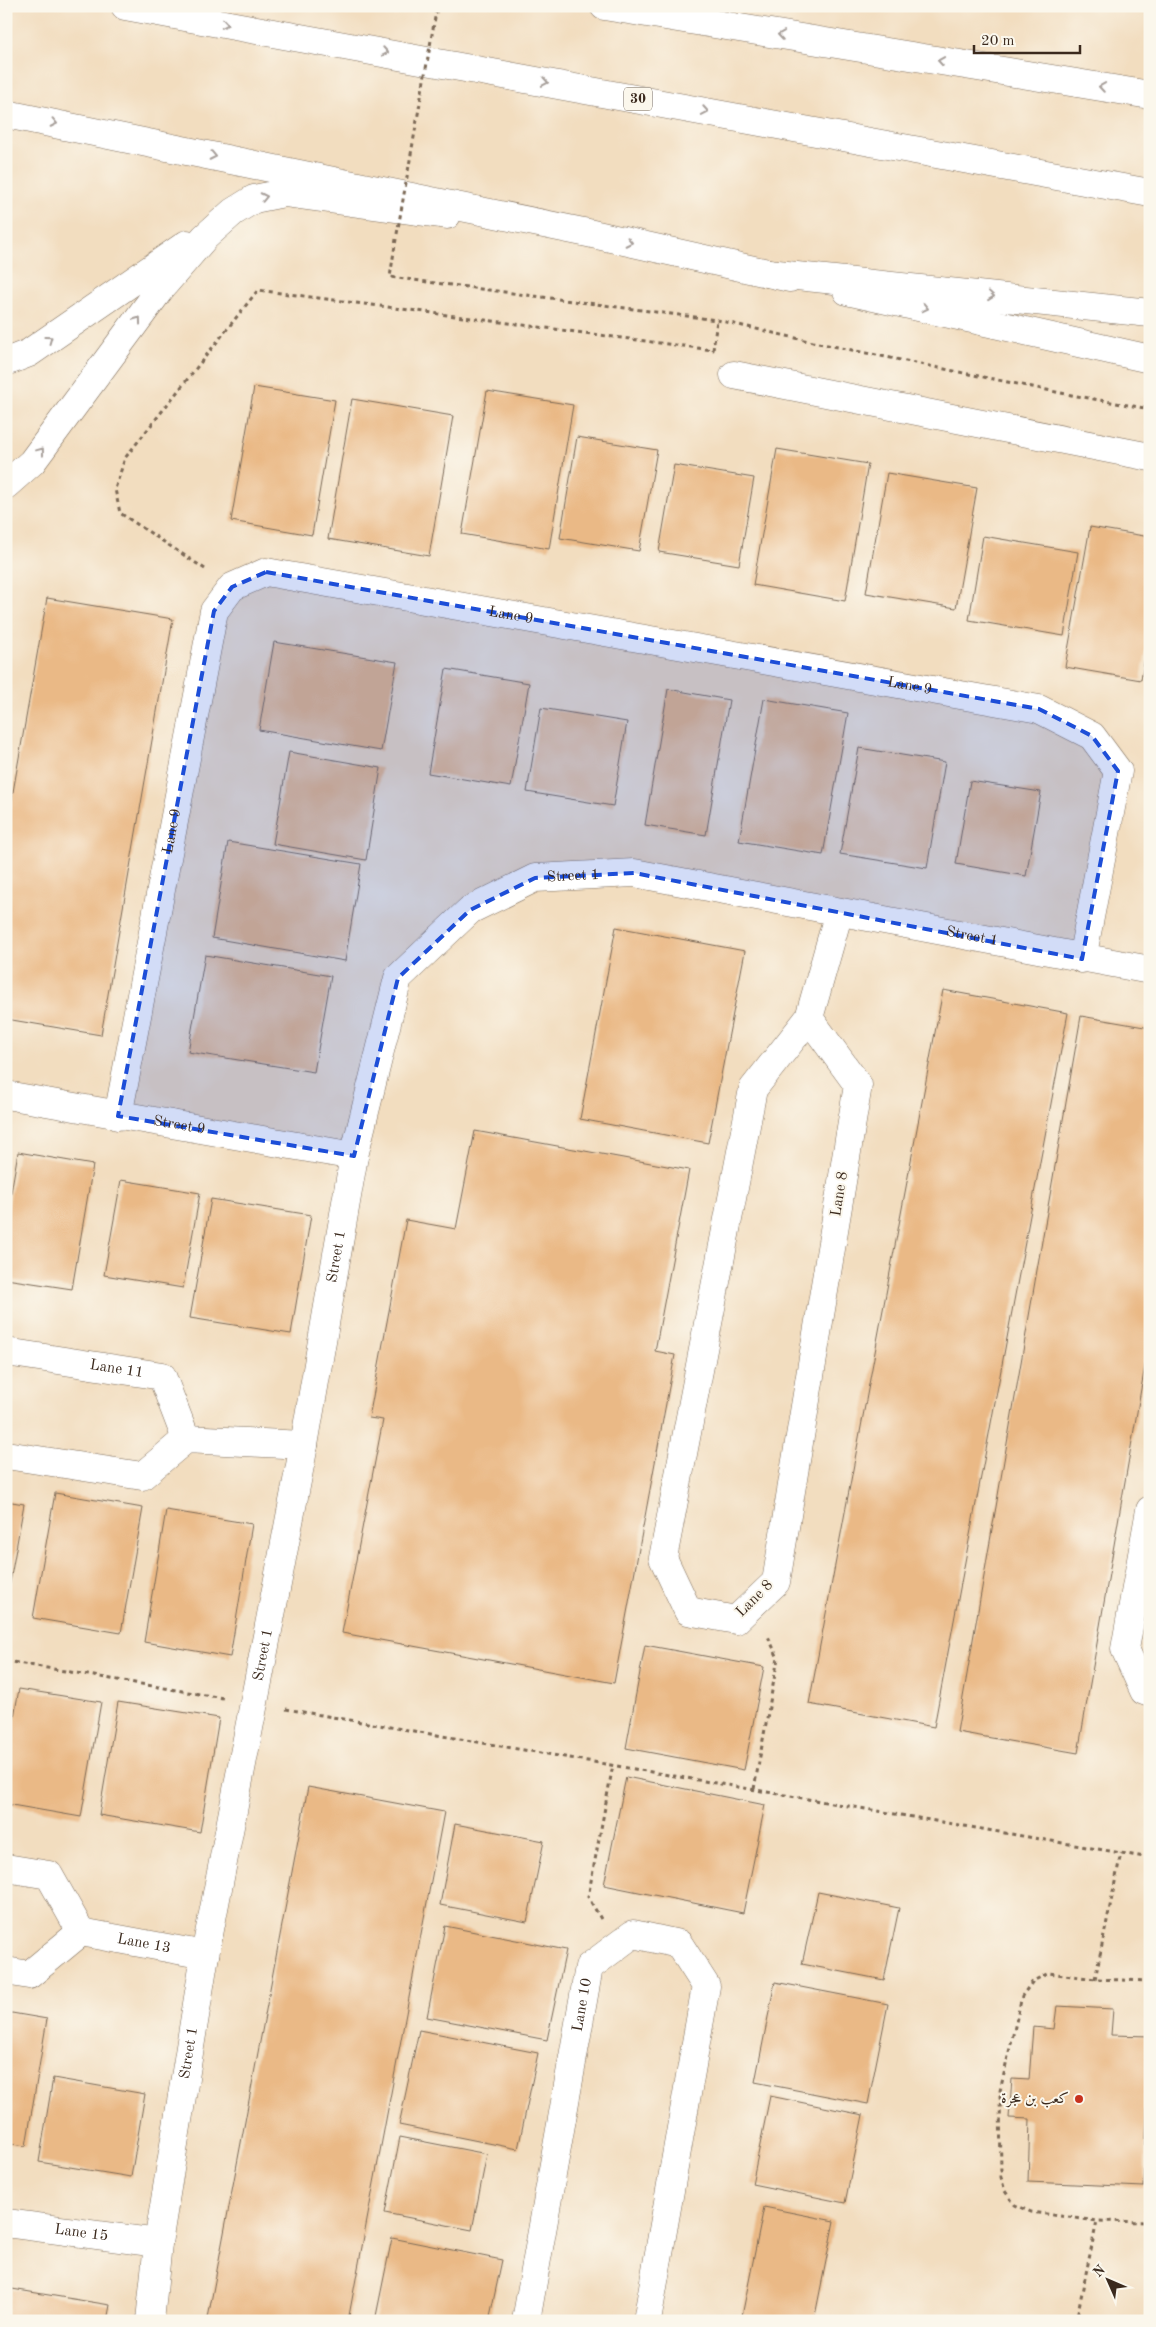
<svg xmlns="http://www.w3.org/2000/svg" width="1156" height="2327" viewBox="0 0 1156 2327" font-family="'Old Standard TT',Amiri,serif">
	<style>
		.building { fill: #eab986 }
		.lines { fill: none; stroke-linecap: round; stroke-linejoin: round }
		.minor-casing { stroke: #7b6956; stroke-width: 29 }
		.major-casing { stroke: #7b6956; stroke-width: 29 }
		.highway-casing { stroke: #7b6956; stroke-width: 29 }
		.path { stroke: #7b6956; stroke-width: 3; stroke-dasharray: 4 4; stroke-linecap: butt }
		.minor { stroke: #fff; stroke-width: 28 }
		.major { stroke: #fff; stroke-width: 28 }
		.highway { stroke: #fff; stroke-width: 28 }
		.path-bridge { stroke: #7b6956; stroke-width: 3; stroke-dasharray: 4 4; stroke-linecap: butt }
		.oneway { stroke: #a79f9a }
		.marked { fill: #1d4ed8; fill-opacity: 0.2; stroke: #1d4ed8; stroke-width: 4; stroke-dasharray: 10 6; stroke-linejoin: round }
		.poi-dot { fill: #c8321e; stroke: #fbf7ec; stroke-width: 2 }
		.labels { text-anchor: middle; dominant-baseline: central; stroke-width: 4; stroke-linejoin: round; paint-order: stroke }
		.shield { fill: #fbf7ec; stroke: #75685c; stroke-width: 1 }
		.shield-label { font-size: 14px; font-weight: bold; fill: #3b2a1e }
		.street-label { font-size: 15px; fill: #3b2a1e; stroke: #fbf7ec }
		.poi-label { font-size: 15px; fill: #3b2a1e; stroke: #fbf7ec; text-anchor: end }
	</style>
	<rect width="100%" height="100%" fill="#fbf7ec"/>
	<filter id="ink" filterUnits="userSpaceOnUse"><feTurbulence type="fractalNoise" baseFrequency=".02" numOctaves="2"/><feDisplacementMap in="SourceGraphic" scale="10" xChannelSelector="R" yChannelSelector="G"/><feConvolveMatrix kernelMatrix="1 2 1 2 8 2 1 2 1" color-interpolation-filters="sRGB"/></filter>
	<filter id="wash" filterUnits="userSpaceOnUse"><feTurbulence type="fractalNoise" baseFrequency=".0096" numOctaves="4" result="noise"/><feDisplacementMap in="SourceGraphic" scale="20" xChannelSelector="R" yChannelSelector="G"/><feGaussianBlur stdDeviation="1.12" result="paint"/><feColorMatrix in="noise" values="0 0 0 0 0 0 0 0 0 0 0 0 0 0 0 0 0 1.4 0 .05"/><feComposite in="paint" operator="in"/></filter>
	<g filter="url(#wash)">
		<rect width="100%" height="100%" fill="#f2ddbf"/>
		<g id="blocks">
			<g class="building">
				<path d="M254,387L335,400L312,535L231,521Z"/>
				<path d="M487,391L573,405L549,549L462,534Z"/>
				<path d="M352,399L453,416L429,556L328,539Z"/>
				<path d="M577,437L657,450L639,551L560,538Z"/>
				<path d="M777,449L868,464L845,601L753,585Z"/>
				<path d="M674,465L754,478L739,565L659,552Z"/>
				<path d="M887,473L977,488L956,608L866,593Z"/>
				<path d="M1090,527L1150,537V628L1141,680L1065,667Z"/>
				<path d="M983,536L1078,552L1064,636L969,620Z"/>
				<path d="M47,598L173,619L101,1035L6,1019V832Z"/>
				<path d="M274,642L397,662L381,751L259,730Z"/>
				<path d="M446,669L529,683L511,787L428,773Z"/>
				<path d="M668,689L729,700L706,835L645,825Z"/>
				<path d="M764,699L848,713L823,855L739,841Z"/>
				<path d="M541,708L627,722L613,806L527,792Z"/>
				<path d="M859,748L945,762L927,868L840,854Z"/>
				<path d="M289,752L381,768L366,860L273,844Z"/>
				<path d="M970,781L1041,792L1026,876L956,864Z"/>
				<path d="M228,842L361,864L345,961L212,938Z"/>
				<path d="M616,927L745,951L708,1143L580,1119Z"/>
				<path d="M205,955L331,976L314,1072L188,1052Z"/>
				<path d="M943,990L1068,1013L934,1727L809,1704Z"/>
				<path d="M1081,1016L1150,1028V1337L1078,1753L957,1732Z"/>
				<path d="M475,1131L689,1170L655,1351L675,1355L614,1683L342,1633L383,1420L369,1418L406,1220L456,1229Z"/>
				<path d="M18,1152L93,1165L72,1289L6,1279V1222Z"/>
				<path d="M121,1180L200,1193L183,1288L104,1275Z"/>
				<path d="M211,1199L311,1215L291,1334L190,1318Z"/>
				<path d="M55,1493L143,1508L121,1633L33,1618Z"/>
				<path d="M6,1501L24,1504L7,1599H6Z"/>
				<path d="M166,1510L252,1524L230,1657L144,1642Z"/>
				<path d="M645,1645L764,1667L744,1770L626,1748Z"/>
				<path d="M19,1689L101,1702L81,1817L6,1804V1762Z"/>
				<path d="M118,1702L219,1718L200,1832L99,1815Z"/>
				<path d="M626,1777L765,1805L743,1913L604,1885Z"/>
				<path d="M308,1787L444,1812L348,2321H225L208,2318Z"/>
				<path d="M455,1824L544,1841L527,1922L440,1905Z"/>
				<path d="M818,1892L899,1908L884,1980L802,1964Z"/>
				<path d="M445,1926L566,1950L547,2040L427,2017Z"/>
				<path d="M775,1982L888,2004L868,2104L755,2082Z"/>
				<path d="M1057,2006L1113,2009L1111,2035L1150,2036L1144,2187L1028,2182L1030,2119L1009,2118L1012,2079L1029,2080L1033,2027L1054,2029Z"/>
				<path d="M6,2012L47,2019L26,2146L6,2143Z"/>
				<path d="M419,2030L538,2053L518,2149L399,2125Z"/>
				<path d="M53,2078L145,2094L131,2177L39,2162Z"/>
				<path d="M770,2096L863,2115L845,2203L752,2184Z"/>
				<path d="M400,2137L487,2154L472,2230L385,2213Z"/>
				<path d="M764,2207L834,2221L814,2321H741Z"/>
				<path d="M392,2238L502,2260L489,2321H375Z"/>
				<path d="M12,2289L110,2305L107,2321H7Z"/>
			</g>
		</g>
	</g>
	<g filter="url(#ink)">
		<use href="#blocks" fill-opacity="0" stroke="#7b6956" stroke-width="1"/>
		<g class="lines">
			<g class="minor-casing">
				<g id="minor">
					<path d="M6,360H11L29,353L187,244"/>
					<path d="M734,375L1150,457"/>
					<path d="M6,485L32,462L161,288L205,237L233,212L254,199L284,193L447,215"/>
					<path d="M809,1018L858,1085L776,1582L736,1620L688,1611L663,1558L753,1089L809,1018L839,912"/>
					<path id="s1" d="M6,1095L354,1156"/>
					<path id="s2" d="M118,1116L214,611L232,587L266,572L1039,709L1092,736L1118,771L1082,959"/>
					<path id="s3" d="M6,1352L162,1376L186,1439"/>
					<path d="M6,1455L142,1476L186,1439L304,1445"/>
					<path d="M1150,1510L1125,1649L1144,1691L1150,1693"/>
					<path d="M6,1868L49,1875L81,1932"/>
					<path id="s4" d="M81,1932L205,1955"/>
					<path d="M6,1971L29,1975L81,1932"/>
					<path id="s5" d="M6,2223L158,2243"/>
					<path id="s6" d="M150,2321L158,2243L205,1955L304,1445L354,1156L398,978L470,910L535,878L634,873L1150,970"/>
					<path id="s7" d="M526,2321L589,1967L633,1934L679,1944L706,1986L647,2321"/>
				</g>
			</g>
			<g class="major-casing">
				<g id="major">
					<path d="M6,114L588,233L790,278"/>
					<path d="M847,291L1150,359"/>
				</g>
			</g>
			<g class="highway-casing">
				<g id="highway">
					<path d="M125,6L1150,193"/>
					<path d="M604,6L1150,95"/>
					<path d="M768,273L1150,313"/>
				</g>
			</g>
			<g class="path">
				<path d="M396,239L390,277L717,320L813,342L1066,394L1150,409"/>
				<path d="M205,569L120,513L115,489L125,458L258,290L713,350L717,320"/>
				<path d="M6,1661L223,1698"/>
				<path d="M286,1709L1150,1858"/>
				<path d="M754,1789L778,1658L767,1634"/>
				<path d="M601,1919L588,1897L613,1765"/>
				<path d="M1095,1979L1121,1853"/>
				<path d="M1150,1981L1095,1979L1049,1973L1033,1981L1022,1996L1000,2091L1001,2177L1005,2191L1015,2205L1031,2212L1097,2221L1150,2222"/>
				<path d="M1076,2321L1097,2221"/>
			</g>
			<use href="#minor" class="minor"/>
			<use href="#major" class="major"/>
			<use href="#highway" class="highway"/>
			<path class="path-bridge" d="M397,234L437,6"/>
		</g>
		<defs><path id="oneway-chevron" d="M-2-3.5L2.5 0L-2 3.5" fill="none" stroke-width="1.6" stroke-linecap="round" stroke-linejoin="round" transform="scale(1.25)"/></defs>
		<g class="oneway">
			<use href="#oneway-chevron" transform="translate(225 24) rotate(10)"/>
			<use href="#oneway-chevron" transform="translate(781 35) rotate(-171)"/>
			<use href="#oneway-chevron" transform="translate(385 52) rotate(10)"/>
			<use href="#oneway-chevron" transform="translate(941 61) rotate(-171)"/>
			<use href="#oneway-chevron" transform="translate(545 82) rotate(10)"/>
			<use href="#oneway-chevron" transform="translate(1102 87) rotate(-171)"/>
			<use href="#oneway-chevron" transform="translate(705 111) rotate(10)"/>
			<use href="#oneway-chevron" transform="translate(54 123) rotate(12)"/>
			<use href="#oneway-chevron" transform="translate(213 156) rotate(12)"/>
			<use href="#oneway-chevron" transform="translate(264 197) rotate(-12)"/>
			<use href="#oneway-chevron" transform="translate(629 242) rotate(12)"/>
			<use href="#oneway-chevron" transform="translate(991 296) rotate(6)"/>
			<use href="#oneway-chevron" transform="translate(925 308) rotate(13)"/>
			<use href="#oneway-chevron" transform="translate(138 320) rotate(-54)"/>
			<use href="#oneway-chevron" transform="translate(49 339) rotate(-36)"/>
			<use href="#oneway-chevron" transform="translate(41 451) rotate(-53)"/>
		</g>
	</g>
	<path class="marked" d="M266,572L1039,709L1092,736L1118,771L1082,959L634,873L535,878L470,910L398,978L354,1156L118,1116L214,611L232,587Z"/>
	<circle class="poi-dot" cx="1079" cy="2099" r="5"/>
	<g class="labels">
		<rect class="shield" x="624" y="87.5" width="28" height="23" rx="4"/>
		<g class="shield-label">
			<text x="638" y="99">30</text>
		</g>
		<g class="street-label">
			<text stroke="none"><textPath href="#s2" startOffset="830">Lane 9</textPath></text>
			<text stroke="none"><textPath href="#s2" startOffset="1235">Lane 9</textPath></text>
			<text stroke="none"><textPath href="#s2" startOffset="290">Lane 9</textPath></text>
			<text stroke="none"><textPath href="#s6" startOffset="1576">Street 1</textPath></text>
			<text stroke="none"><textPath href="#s6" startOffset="1981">Street 1</textPath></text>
			<text stroke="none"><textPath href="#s1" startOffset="176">Street 9</textPath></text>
			<text transform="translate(840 1194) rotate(-81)">Lane 8</text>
			<text stroke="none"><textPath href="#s6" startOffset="1081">Street 1</textPath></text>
			<text stroke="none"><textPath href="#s3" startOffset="112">Lane 11</textPath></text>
			<text transform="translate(755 1599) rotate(-45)">Lane 8</text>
			<text stroke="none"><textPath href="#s6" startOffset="676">Street 1</textPath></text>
			<text stroke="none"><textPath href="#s4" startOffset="64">Lane 13</textPath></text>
			<text stroke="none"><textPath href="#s7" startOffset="321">Lane 10</textPath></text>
			<text stroke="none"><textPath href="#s6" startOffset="271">Street 1</textPath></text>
			<text stroke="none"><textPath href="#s5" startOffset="76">Lane 15</textPath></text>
		</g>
		<g class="poi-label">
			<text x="1069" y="2099">كعب بن عجرة</text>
		</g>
	</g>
	<rect width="1156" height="2327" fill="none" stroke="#fbf7ec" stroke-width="25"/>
	<g transform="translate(1108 2280) rotate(315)" stroke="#fbf7ec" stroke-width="4" paint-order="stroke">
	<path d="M0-4L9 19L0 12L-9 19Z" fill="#3b2a1e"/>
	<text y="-8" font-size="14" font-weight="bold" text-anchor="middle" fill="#3b2a1e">N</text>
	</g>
	<path d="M974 45v8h106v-8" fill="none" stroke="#3b2a1e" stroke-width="2.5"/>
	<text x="981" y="45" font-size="15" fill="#3b2a1e" stroke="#fbf7ec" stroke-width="4" paint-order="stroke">20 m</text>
</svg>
